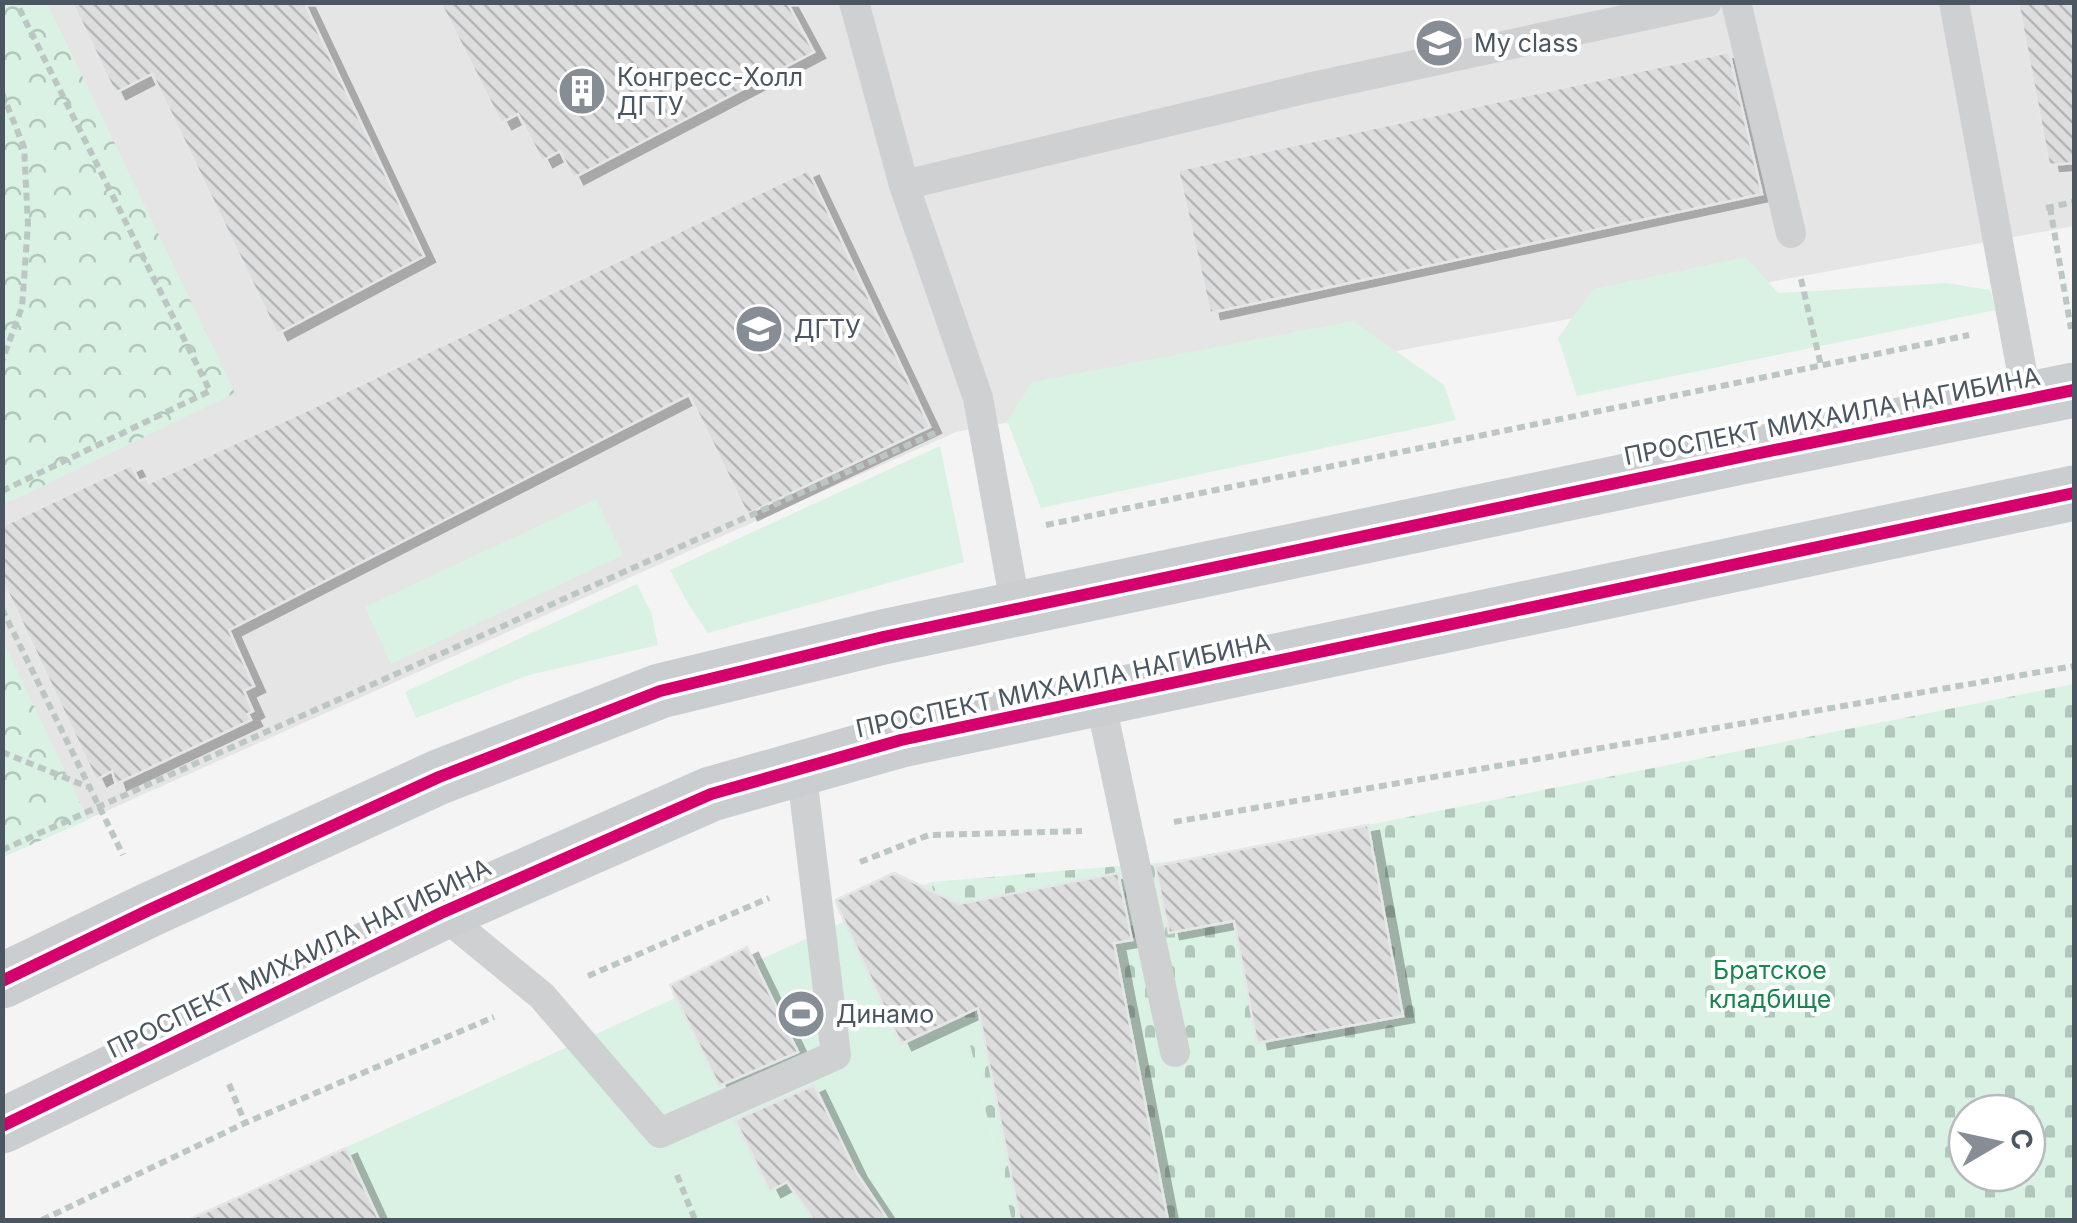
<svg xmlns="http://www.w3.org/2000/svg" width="2077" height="1223" viewBox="0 0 2077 1223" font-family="Inter,sans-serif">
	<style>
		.education { fill: #e6e5e6 }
		.grass { fill: #d9f2e3 }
		.cemetery { fill: url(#cemetery-stones); fill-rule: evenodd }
		.park { fill: url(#park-crowns) }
		.building { fill: url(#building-back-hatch); stroke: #e5e6e7; stroke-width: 2.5; filter: url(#shadow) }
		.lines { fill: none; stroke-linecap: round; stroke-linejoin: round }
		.path { stroke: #bcc7c4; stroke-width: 6; stroke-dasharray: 8 5; stroke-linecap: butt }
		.service { stroke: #ced0d2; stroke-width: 30 }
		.primary { stroke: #caced1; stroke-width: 55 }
		.cycleway-casing { stroke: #fff; stroke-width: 19 }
		.cycleway { stroke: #d6006c; stroke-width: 12 }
		.labels { text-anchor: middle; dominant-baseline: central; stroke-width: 8; stroke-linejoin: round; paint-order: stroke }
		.poi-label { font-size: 25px; fill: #4a5661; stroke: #fff; text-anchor: start }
		.street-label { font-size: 25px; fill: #4a5661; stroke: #fff }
		.park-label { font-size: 25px; fill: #17864f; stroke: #fff }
	</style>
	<defs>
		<pattern id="cemetery-stones" width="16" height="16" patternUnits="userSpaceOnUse" patternTransform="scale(2.5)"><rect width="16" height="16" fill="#d9f2e3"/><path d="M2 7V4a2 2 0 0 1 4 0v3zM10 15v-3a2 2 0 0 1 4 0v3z" fill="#b2c7bb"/></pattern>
		<pattern id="park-crowns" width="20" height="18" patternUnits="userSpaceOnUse" patternTransform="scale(2.5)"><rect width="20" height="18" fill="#d9f2e3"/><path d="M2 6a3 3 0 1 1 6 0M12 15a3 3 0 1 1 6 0" fill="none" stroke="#b2c7bb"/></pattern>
		<pattern id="building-back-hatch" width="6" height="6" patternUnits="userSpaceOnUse" patternTransform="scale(2.5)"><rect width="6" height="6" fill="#ddddde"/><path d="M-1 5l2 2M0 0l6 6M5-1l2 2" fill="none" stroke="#b5b6b7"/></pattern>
		<filter id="shadow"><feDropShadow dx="11" dy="6" stdDeviation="0" flood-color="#0004"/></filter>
	</defs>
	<rect width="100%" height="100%" fill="#f4f4f4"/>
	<path class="education" d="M3,3H2074V226L956,432L3,857Z"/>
	<g class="grass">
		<path d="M1746,257L1778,293L1947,283L1990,290L1996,310L1577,396L1558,338L1593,289Z"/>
		<path d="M1353,321L1444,385L1456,420L1041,508L1007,421L1032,382Z"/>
		<path d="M940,446L964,562L708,633L687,602L670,570Z"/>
		<path d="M596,499L623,555L391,664L365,607Z"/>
		<path d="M637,584L651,612L658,645L529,675L416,718L405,692Z"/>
		<path d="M931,882L1012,1220H191L349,1146Z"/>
	</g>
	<path class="cemetery" d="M2074,684V1220H1012L931,882L1167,862L1368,825ZM1967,1113H2027V1173H1967Z"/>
	<g class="park">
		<path d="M3,2L47,3L235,393L3,505Z"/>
		<path d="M3,641L88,820L3,857H2Z"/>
	</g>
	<g class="building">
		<path d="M72,2H304L424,256L277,334L152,74L115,93Z"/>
		<path d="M440,2H787L814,52L573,178L560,151L542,161L518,114L501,123Z"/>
		<path d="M2018,2H2074V163L2049,165Z"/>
		<path d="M1729,52L1762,194L1210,313L1178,170Z"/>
		<path d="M808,170L930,427L747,514L689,395L229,630L254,686L244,691L253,711L248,714L251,720L116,784L112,771L96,780L2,580V526L131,465L139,481L147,478L149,483L314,407Z"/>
		<path d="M1368,825L1403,1016L1257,1043L1234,921L1169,933L1155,866Z"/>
		<path d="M894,873L959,904L1118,873L1132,940L1114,943L1168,1220H1020L978,1008L901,1044L837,905L836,900Z"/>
		<path d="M747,947L798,1052L719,1086L670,985Z"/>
		<path d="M814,1085L856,1172L888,1220H814L787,1182L770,1191L735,1120Z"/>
		<path d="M346,1148L379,1220H188Z"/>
	</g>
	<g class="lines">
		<g class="path">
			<path d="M2,93L24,147L28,224L22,307L2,361"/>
			<path d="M2050,207L2071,329"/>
			<path d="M2046,208L2074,202"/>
			<path d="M1801,279L1821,366"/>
			<path d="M2,491L210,391L16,2"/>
			<path d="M1046,525L1969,335"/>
			<path d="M2,609L123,855"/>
			<path d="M2,752L88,787"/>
			<path d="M1174,822L2074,666"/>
			<path d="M2,850L937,432"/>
			<path d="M860,862L929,835L1082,831"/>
			<path d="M588,976L769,898"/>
			<path d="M229,1084L245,1123"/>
			<path d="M677,1175L695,1220"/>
			<path d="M42,1220L245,1123L494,1017"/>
		</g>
		<g class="service">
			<path d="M854,2L904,185L978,398L1016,609"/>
			<path d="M1736,2L1791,233"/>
			<path d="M1954,2L2027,399"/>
			<path d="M904,185L1308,88L1707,2"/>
			<path d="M1100,699L1175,1052"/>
			<path d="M441,913L542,996L660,1133L836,1055L801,768"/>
		</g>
		<g class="primary">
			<path d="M2,981L149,910L439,777L660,691L883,637L1755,454L2074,390"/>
			<path d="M2,1126L441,913L711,794L901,740L2074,493"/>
		</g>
		<g class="cycleway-casing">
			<g id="cycleway">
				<path d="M2,981L149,910L439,777L660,691L883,637L1755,454L2074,390"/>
				<path d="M2,1126L441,913L711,794L901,740L2074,493"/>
			</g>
		</g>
		<use href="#cycleway" class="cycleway"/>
	</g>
	<defs>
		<g id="school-disc" transform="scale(2.5)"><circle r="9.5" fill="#868d94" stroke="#fff"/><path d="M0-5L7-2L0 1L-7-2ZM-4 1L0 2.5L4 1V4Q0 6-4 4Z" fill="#fff"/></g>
		<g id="building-disc" transform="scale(2.5)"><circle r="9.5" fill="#868d94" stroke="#fff"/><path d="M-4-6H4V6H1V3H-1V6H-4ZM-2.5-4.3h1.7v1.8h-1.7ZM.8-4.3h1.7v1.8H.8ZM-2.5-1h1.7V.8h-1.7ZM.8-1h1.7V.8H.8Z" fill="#fff"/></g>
		<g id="university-disc" transform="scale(2.5)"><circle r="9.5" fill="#868d94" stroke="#fff"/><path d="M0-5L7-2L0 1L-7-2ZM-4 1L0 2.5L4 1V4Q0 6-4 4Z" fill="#fff"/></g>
		<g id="stadium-disc" transform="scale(2.5)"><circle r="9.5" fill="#868d94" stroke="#fff"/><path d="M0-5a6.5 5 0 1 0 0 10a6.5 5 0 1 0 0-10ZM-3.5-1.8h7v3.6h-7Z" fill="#fff"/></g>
	</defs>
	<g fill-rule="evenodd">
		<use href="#school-disc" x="1439" y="43"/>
		<use href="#building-disc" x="582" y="91"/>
		<use href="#university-disc" x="759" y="329"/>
		<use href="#stadium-disc" x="801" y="1014"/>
	</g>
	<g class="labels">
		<g class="poi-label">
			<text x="1474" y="43">My class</text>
			<text x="617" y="77">Конгресс-Холл<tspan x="617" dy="29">ДГТУ</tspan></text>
			<text x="794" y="329">ДГТУ</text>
			<text x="836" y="1014">Динамо</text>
		</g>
		<g class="street-label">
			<text transform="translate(1832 416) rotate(-11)">ПРОСПЕКТ МИХАИЛА НАГИБИНА</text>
			<text transform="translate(1063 685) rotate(-12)">ПРОСПЕКТ МИХАИЛА НАГИБИНА</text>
			<text transform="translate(299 958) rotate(-26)">ПРОСПЕКТ МИХАИЛА НАГИБИНА</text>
		</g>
		<g class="park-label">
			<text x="1770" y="970">Братское<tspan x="1770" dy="29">кладбище</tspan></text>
		</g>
	</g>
	<rect width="2077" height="1223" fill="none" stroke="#4a5661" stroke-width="10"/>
	<g transform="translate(1997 1143) rotate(81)"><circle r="48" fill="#ffffff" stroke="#b7bbc0" stroke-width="2.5"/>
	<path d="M0-8L18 38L0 25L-18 38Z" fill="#868d94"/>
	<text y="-15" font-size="28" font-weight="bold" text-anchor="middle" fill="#4a5661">С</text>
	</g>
</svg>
